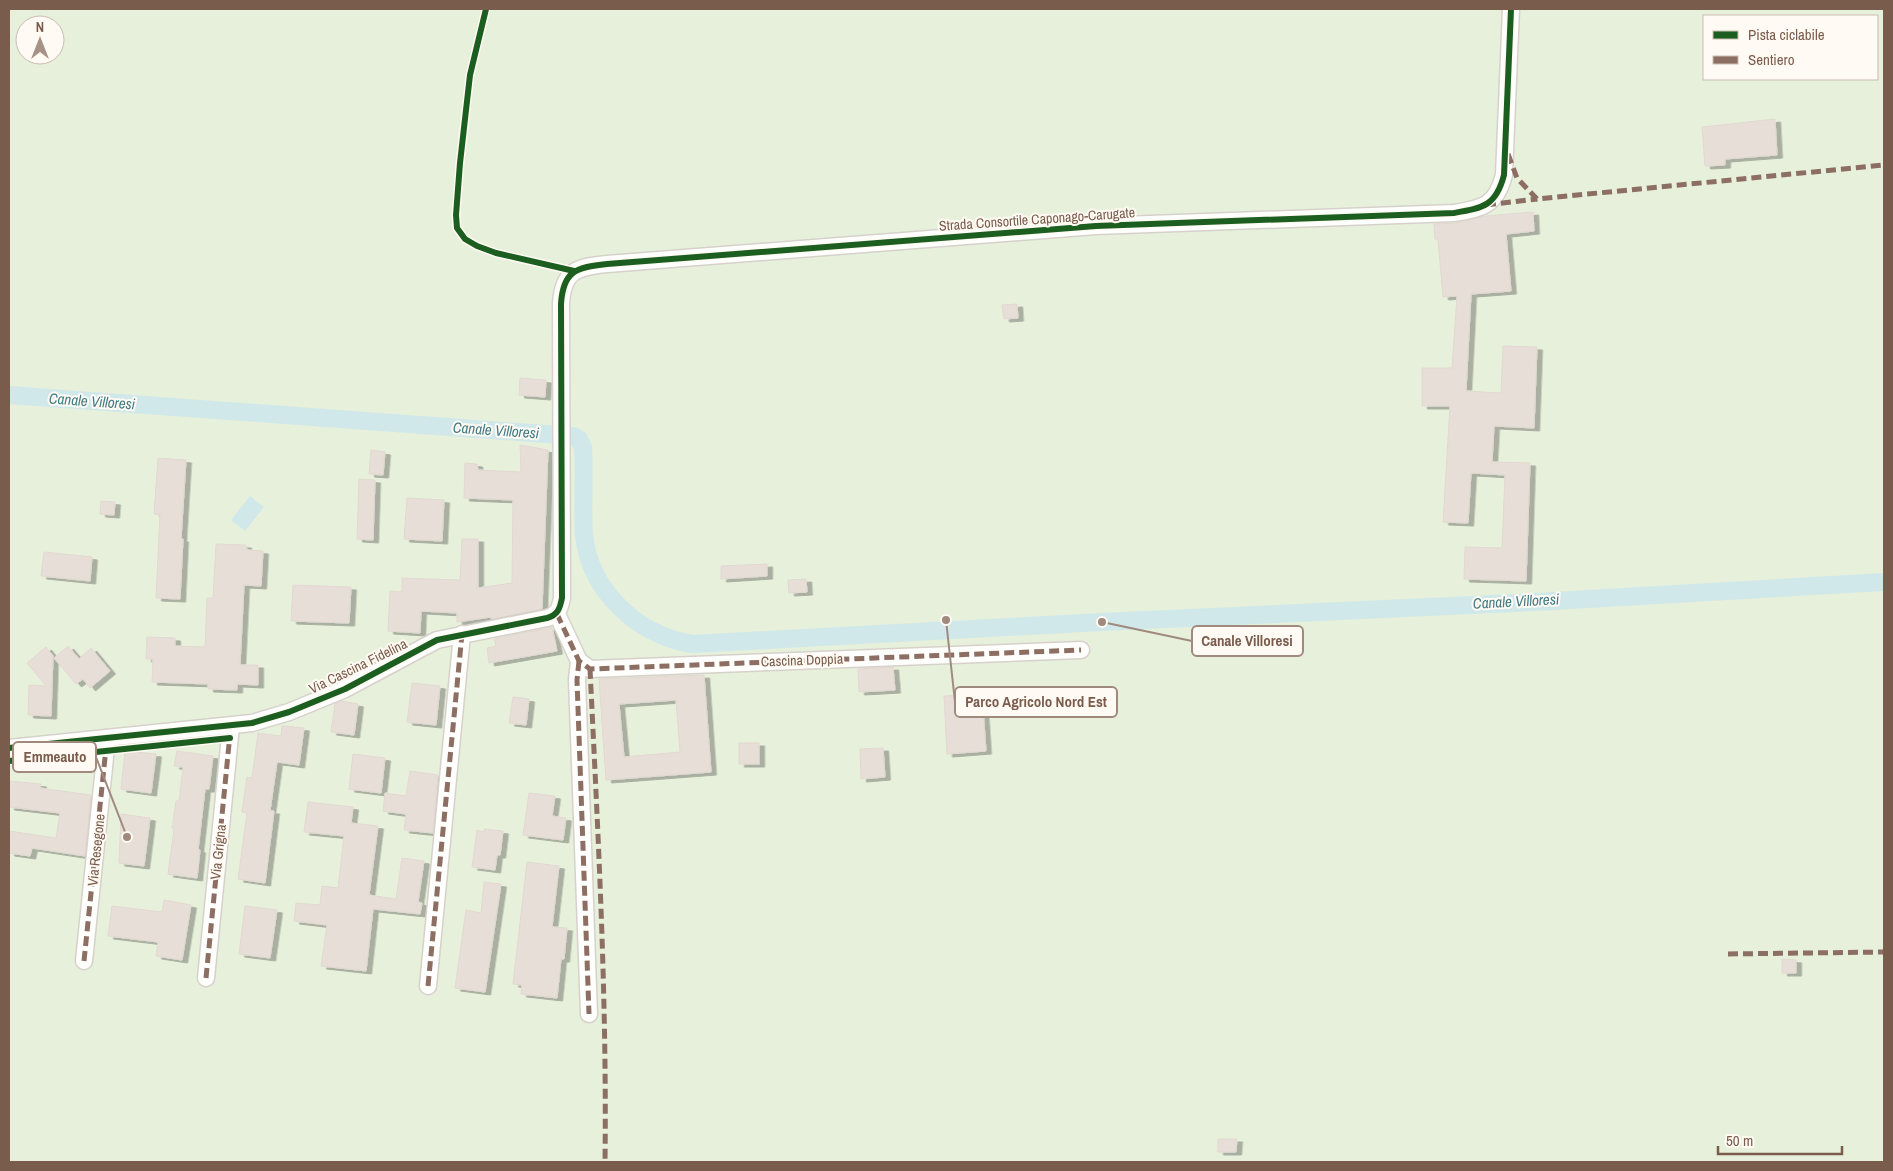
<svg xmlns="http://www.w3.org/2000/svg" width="1893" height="1171" viewBox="0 0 1893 1171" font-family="'Archivo Narrow',sans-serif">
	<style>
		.green { fill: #e7f0db; fill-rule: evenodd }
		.water { fill: #d0e8ea }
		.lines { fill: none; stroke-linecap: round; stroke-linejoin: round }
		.canal { stroke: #d0e8ea; stroke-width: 18 }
		.building { fill: #e6ded7; stroke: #e2d8d2; fill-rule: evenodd; filter: url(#shadow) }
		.minor-casing { stroke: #d7d1cb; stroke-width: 19 }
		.minor { stroke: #fefefd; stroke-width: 16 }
		.quiet { stroke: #8d6e63; stroke-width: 5; stroke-dasharray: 10 5; stroke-linecap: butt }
		.cycleway-casing { stroke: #fffaf3; stroke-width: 9 }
		.cycleway { stroke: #1b5e20; stroke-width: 6 }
		.labels { text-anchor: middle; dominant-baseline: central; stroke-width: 4; stroke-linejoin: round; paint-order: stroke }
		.street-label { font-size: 14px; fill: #7a5c4d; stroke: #fffaf3 }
		.water-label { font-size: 15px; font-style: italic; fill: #437c86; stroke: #fffaf3 }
		.leader { fill: none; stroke: #9f8a7d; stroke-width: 2 }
		.callout-dot { fill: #9f8a7d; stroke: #fffaf3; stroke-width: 2 }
		.callout { fill: #fffaf3; stroke: #9f8a7d; stroke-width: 2 }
		.callout-label { font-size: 15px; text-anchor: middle; font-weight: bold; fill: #7a5c4d }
	</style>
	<defs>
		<filter id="shadow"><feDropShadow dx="5.5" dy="3" stdDeviation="0" flood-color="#0004"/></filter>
	</defs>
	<rect width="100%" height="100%" fill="#f9f5f0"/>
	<path class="green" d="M9,9H1884V1162H9ZM1704,16H1877V79H1704ZM25,25H55V55H25Z"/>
	<path class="water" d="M250,496L264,507L245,531L231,520Z"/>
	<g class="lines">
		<path class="canal" d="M9,395L573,436L579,439L583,447C585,476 582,506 584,535C590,592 638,635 692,644L1102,622L1536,602L1884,582"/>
	</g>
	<g class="building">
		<path d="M1775,119L1777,155L1725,159V165L1705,166L1702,127Z"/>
		<path d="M1533,212L1534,231L1506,234L1511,291L1471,294L1466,391L1501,393L1503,346L1537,347L1534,428L1494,426L1492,462L1530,463L1526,581L1464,579L1465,547L1502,548L1505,475L1471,473L1468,523L1443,522L1450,406H1422V368H1452L1457,296L1443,297L1438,239H1435L1434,224L1456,223L1486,216Z"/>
		<path d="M1017,304L1018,318L1004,319L1002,305Z"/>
		<path d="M520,378L546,380L545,397L519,395Z"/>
		<path d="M520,445L548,450L542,609L491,619V617L457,622V613L421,611L420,633L388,631L390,591L402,592V578L460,580L462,539H478V588L512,583L513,500L464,498L465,463L477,464L478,470L521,472Z"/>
		<path d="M371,450L385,452L383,475L369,474Z"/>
		<path d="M158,458L186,460L181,539H183L180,599L156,598L160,515L154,514Z"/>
		<path d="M359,479L375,480L373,540L357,539Z"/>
		<path d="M407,498L444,500L442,541L404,539Z"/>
		<path d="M101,501L115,502L114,515L100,514Z"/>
		<path d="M216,544L246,545L247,550L263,551L261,586L244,585L240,665H258V685L237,684V690L208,689V684L152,682L153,659H146L147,637L175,638V646L205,647L207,598H213Z"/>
		<path d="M44,552L92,557L90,581L41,576Z"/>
		<path d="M767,564V576L721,579V566Z"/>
		<path d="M806,579L807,592L789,593L788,580Z"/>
		<path d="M293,585L351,587L349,623L291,621Z"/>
		<path d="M552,627L557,651L489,663L487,648L496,646L494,639Z"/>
		<path d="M68,646L79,659L91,648L110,671L90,688L83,679L76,684L54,658Z"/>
		<path d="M46,647L53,656L51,716L28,715L29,685L46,686L27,663Z"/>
		<path d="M893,667L895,690L859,692L858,669Z"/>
		<path d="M704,675L711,772L606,780L599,679ZM676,700L680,752L624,757L619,704Z"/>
		<path d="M412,683L440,686L436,725L407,722Z"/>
		<path d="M982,694L986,751L947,754L944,696Z"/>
		<path d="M513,697L529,699L526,725L509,723Z"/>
		<path d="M341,701L358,704L354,735L331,732L335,704Z"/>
		<path d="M282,726L304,728L299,765L277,762L270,811H274L265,883L238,879L247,813L242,812L247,777L252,778L258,733L281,736Z"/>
		<rect x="739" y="743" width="20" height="21"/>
		<path d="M883,748L885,777L861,779L860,749Z"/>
		<path d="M125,751L156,754L151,793L121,789Z"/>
		<path d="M177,751L213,756L209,789H205L198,850H200L197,878L168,874L174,829L172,828L176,801H179L183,767L174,766Z"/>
		<path d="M353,754L385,758L381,793L349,789Z"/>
		<path d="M410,771L438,775L433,833L404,830L406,814L383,811L385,793L406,796Z"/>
		<path d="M9,781L41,784L40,788L91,795L85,856L32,848L30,856L9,853V831L56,838L60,813L9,807Z"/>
		<path d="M529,793L555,796L552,816L566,818L563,840L523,835Z"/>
		<path d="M308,802L353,807L351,823L378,826L369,895L396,899L402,858L424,861L418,902L422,903L420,914L373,909L366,971L321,966L327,925L294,921L296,903L320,905L322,886L338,888L344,836L304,832Z"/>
		<path d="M121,814L150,818L144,866L119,863Z"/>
		<path d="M484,829L503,831L500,855H497L495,870L472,867L477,830L484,832Z"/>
		<path d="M527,862L559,866L552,927L567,928L564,959H561L557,998L521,994L522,985L513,984Z"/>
		<path d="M484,882L501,884L485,992L455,988L466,910L481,913Z"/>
		<path d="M164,900L191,905L182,960L156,956L158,942L108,936L112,906L162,912Z"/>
		<path d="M245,906L277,910L270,958L239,954Z"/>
		<path d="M1782,959L1796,960V973H1782Z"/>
		<path d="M1218,1139H1237L1236,1152H1218Z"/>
	</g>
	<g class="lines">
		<g class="minor-casing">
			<g id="minor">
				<path d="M557,614L579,661L590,669L1081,650"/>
				<path d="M579,661L577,680L589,1014"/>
				<path d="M9,748L252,723L289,712L345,689L437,640L547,618C558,615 560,608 562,598L561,304C563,271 576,267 607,264L1096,226L1454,213C1483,208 1496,206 1504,175L1511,9"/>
				<path d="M84,961L107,738"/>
				<path d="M206,978L231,726"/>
				<path d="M428,986L462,634"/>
			</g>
		</g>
		<use href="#minor" class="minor"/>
		<g class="quiet">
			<path d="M1508,154L1517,178L1537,199L1884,165"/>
			<path d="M1486,205L1537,199"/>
			<path d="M557,614L579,661L590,669L1081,650"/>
			<path d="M579,661L577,680L589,1014"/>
			<path d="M590,669C598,833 607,997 605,1162"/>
			<path d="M1728,954L1884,952"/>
			<path d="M84,961L106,748"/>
			<path d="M206,978L230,734"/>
			<path d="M428,986L462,634"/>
		</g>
		<g class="cycleway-casing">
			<g id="cycleway">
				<path d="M486,9L470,75L460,163L456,215L457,228L465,239L477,246L496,253L574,271"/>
				<path d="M9,748L252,723L289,712L345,689L437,640L547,618C558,615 560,608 562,598L561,304C563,271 576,267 607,264L1096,226L1454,213C1483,208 1496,206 1504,175L1511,9"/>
				<path d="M9,761L230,738"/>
			</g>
		</g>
		<use href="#cycleway" class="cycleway"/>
	</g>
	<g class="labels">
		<g class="street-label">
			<text transform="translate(1037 219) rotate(-4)">Strada Consortile Caponago-Carugate</text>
			<text transform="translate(802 660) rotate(-2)">Cascina Doppia</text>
			<text transform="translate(358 666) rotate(-26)">Via Cascina Fidelina</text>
			<text transform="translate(96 850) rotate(-84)">Via Resegone</text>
			<text transform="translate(218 852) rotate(-84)">Via Grigna</text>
		</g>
		<g class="water-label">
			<text transform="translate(92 401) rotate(4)">Canale Villoresi</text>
			<text transform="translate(496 430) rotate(4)">Canale Villoresi</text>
			<text transform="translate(1516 601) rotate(-3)">Canale Villoresi</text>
		</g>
	</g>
	<path class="leader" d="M1102 622L1192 641M946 620L955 702M127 837L96 757"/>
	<g class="callout-dot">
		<circle cx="1102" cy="622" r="5"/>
		<circle cx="946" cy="620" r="5"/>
		<circle cx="127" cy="837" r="5"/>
	</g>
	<g class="callout">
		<rect x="1192" y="626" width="111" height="30" rx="5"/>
		<rect x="955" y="687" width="162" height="30" rx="5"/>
		<rect x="13" y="742" width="83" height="30" rx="5"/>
	</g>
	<g class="callout-label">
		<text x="1247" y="646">Canale Villoresi</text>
		<text x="1036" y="707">Parco Agricolo Nord Est</text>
		<text x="55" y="762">Emmeauto</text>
	</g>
	<rect width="1893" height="1171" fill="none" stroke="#7a5c4d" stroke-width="20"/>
	<rect x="1703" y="15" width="175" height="65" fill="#fffaf3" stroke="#cabbb1"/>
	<rect x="1713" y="31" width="25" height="8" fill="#1b5e20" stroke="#cabbb1"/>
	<text x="1748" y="40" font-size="15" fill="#7a5c4d">Pista ciclabile</text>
	<rect x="1713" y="56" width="25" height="8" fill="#8d6e63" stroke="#cabbb1"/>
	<text x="1748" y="65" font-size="15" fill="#7a5c4d">Sentiero</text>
	<g transform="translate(40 40)"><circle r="24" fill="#fffaf3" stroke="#cabbb1"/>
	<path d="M0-4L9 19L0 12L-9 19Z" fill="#a69286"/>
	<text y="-8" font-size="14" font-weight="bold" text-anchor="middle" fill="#7a5c4d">N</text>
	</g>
	<path d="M1718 1146v8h124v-8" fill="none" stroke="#7a5c4d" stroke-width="2.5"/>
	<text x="1726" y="1146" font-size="15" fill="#7a5c4d" stroke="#fffaf3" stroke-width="4" paint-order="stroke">50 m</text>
</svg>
